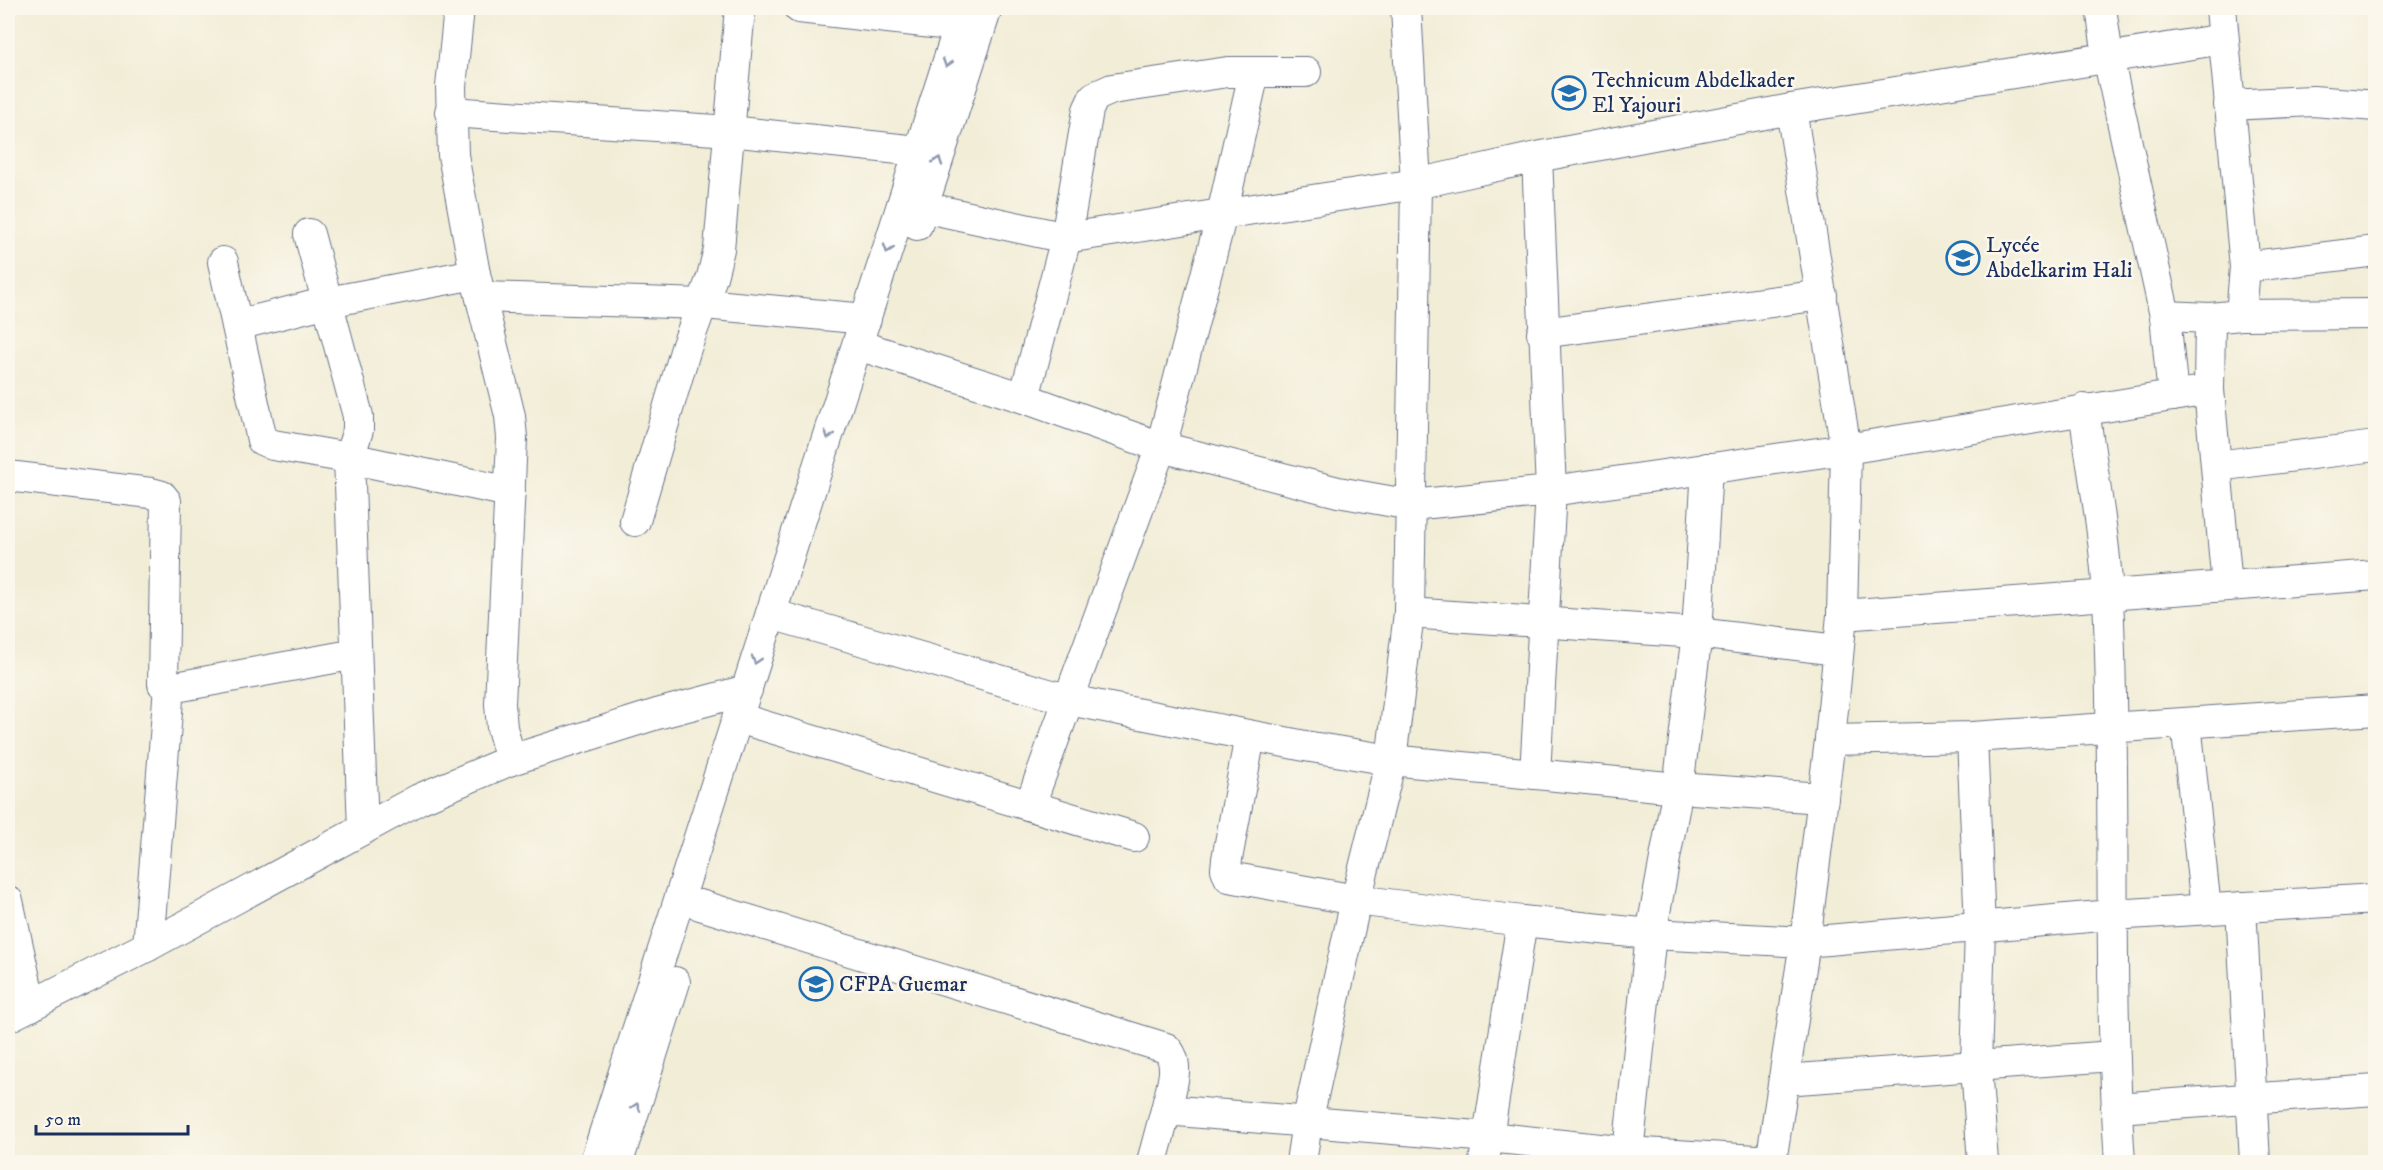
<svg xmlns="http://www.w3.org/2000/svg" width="2383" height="1170" viewBox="0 0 2383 1170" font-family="'IM FELL DW Pica',serif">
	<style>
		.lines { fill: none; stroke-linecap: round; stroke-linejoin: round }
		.minor-casing { stroke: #667288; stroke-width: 32 }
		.minor { stroke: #fff; stroke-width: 30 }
		.oneway { stroke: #8d97ae }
		.labels { text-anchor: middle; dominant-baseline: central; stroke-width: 5; stroke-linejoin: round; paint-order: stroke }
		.poi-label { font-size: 22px; fill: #1b2f5e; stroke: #fbf7ec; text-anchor: start }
	</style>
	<rect width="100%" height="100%" fill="#fbf7ec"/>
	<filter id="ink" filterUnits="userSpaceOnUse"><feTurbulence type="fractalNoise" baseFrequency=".0167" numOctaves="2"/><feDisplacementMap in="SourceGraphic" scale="12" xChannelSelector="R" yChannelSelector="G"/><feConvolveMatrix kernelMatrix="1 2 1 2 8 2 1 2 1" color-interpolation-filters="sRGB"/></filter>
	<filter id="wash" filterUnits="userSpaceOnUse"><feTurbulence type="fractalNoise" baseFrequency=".008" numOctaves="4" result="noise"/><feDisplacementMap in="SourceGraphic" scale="24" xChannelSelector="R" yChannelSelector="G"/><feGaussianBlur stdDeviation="1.35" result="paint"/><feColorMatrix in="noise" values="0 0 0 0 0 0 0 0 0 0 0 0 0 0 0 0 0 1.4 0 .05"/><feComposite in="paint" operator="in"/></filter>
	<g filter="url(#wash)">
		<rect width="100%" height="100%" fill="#f2edd7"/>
	</g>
	<g filter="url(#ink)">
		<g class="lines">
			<g class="minor-casing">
				<g id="minor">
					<path d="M459,8L451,87L453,155L475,274L510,416L512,438L500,704L502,728L511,760"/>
					<path d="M799,8L959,26"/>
					<path d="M2101,8L2108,57L2165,316L2173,396"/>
					<path d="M2229,105L2313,101L2376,106"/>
					<path d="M450,112L730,131L918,151"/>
					<path d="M923,207L1066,238L1416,184L1537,157L1791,109L2223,39"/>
					<path d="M917,225L987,8"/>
					<path d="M309,234L358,416V430L349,458L363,829"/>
					<path d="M223,262L262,440L273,445L349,458L510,492"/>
					<path d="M2245,267L2376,251"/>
					<path d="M481,297L704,304L866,319"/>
					<path d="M2241,315L2376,314"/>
					<path d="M2165,316L2210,318L2241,315L2245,267L2221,8"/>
					<path d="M2210,318L2209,390L2227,586"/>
					<path d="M237,325L328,302L475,274"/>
					<path d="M1542,333L1822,295"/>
					<path d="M858,345L1024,398L1161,447L1338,492L1411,505L1551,491L1537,157"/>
					<path d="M1024,398L1066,238L1088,110L1094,97L1112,89L1228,72H1306"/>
					<path d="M2084,409C2092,471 2105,535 2108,598C2117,786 2107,975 2120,1162"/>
					<path d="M2217,466L2376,446"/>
					<path d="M8,476L151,493L162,496L166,501L163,684L176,687L356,654"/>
					<path d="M635,521L686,348L712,277L719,249L740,8"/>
					<path d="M1409,613L1697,633L1837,650"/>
					<path d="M771,614L1069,700L1305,746L1391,760L1678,788L1823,798"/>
					<path d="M1842,615L2376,575"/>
					<path d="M738,718L1134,837"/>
					<path d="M2186,723L2206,909"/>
					<path d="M1250,736L1227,859L1226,869L1229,877L1356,900L1522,921L1651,934L1805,942L2112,915L2376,899"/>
					<path d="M1972,737L1980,928L1976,1067L1983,1162"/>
					<path d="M1830,740L1972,737L2376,710"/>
					<path d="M1535,774L1551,491L1846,449L2209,390"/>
					<path d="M1030,805L1161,447L1222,214L1254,73"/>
					<path d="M8,901L31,1006"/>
					<path d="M700,905L1166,1048C1182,1064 1170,1090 1166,1110"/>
					<path d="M2241,907L2255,1162"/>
					<path d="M148,946L169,687"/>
					<path d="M8,1017L148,946L419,799L511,760L657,714L747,690"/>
					<path d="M1784,1080L2113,1056"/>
					<path d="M2116,1108L2376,1090"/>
					<path d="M595,1162L965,8"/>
					<path d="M618,1162L675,982"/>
					<path d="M1152,1162L1166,1110L1489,1137L1628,1152L1772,1161"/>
					<path d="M1301,1162L1307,1123L1356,900L1391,760L1409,613L1416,184L1406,8"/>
					<path d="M1484,1162L1522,921"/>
					<path d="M1627,1162L1651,934L1678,788L1697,633L1707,468"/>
					<path d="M1771,1162L1805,942L1830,740L1842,615L1846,449L1791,109"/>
				</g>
			</g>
			<use href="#minor" class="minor"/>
		</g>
		<defs><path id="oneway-chevron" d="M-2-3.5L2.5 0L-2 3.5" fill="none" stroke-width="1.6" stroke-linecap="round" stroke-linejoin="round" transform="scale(1.5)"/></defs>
		<g class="oneway">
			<use href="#oneway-chevron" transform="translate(947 63) rotate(108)"/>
			<use href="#oneway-chevron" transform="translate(938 161) rotate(-72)"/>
			<use href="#oneway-chevron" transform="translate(888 249) rotate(108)"/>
			<use href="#oneway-chevron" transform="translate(829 435) rotate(108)"/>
			<use href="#oneway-chevron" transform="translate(756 660) rotate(107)"/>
			<use href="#oneway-chevron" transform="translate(636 1107) rotate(-72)"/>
		</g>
	</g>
	<defs>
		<g id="school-ring" transform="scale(1.725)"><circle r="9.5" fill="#fbf7ec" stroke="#1f6fb2" stroke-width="1.5"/><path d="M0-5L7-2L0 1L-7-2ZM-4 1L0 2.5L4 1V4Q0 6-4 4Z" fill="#1f6fb2"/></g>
		<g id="university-ring" transform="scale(1.725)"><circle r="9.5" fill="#fbf7ec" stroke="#1f6fb2" stroke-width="1.5"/><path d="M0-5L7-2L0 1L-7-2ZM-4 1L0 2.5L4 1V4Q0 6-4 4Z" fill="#1f6fb2"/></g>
	</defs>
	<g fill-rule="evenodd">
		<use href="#school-ring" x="1569" y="93"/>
		<use href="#school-ring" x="1963" y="258"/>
		<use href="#university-ring" x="816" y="984"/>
	</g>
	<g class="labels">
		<g class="poi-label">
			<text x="1592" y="80">Technicum Abdelkader<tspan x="1592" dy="25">El Yajouri</tspan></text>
			<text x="1986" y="245">Lycée<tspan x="1986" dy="25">Abdelkarim Hali</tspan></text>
			<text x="839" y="984">CFPA Guemar</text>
		</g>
	</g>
	<rect width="2383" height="1170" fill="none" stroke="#fbf7ec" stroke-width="30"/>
	<path d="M36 1125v9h152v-9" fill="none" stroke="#1b2f5e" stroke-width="3"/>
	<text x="45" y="1125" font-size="18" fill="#1b2f5e" stroke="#fbf7ec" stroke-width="4.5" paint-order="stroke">50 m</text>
</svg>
